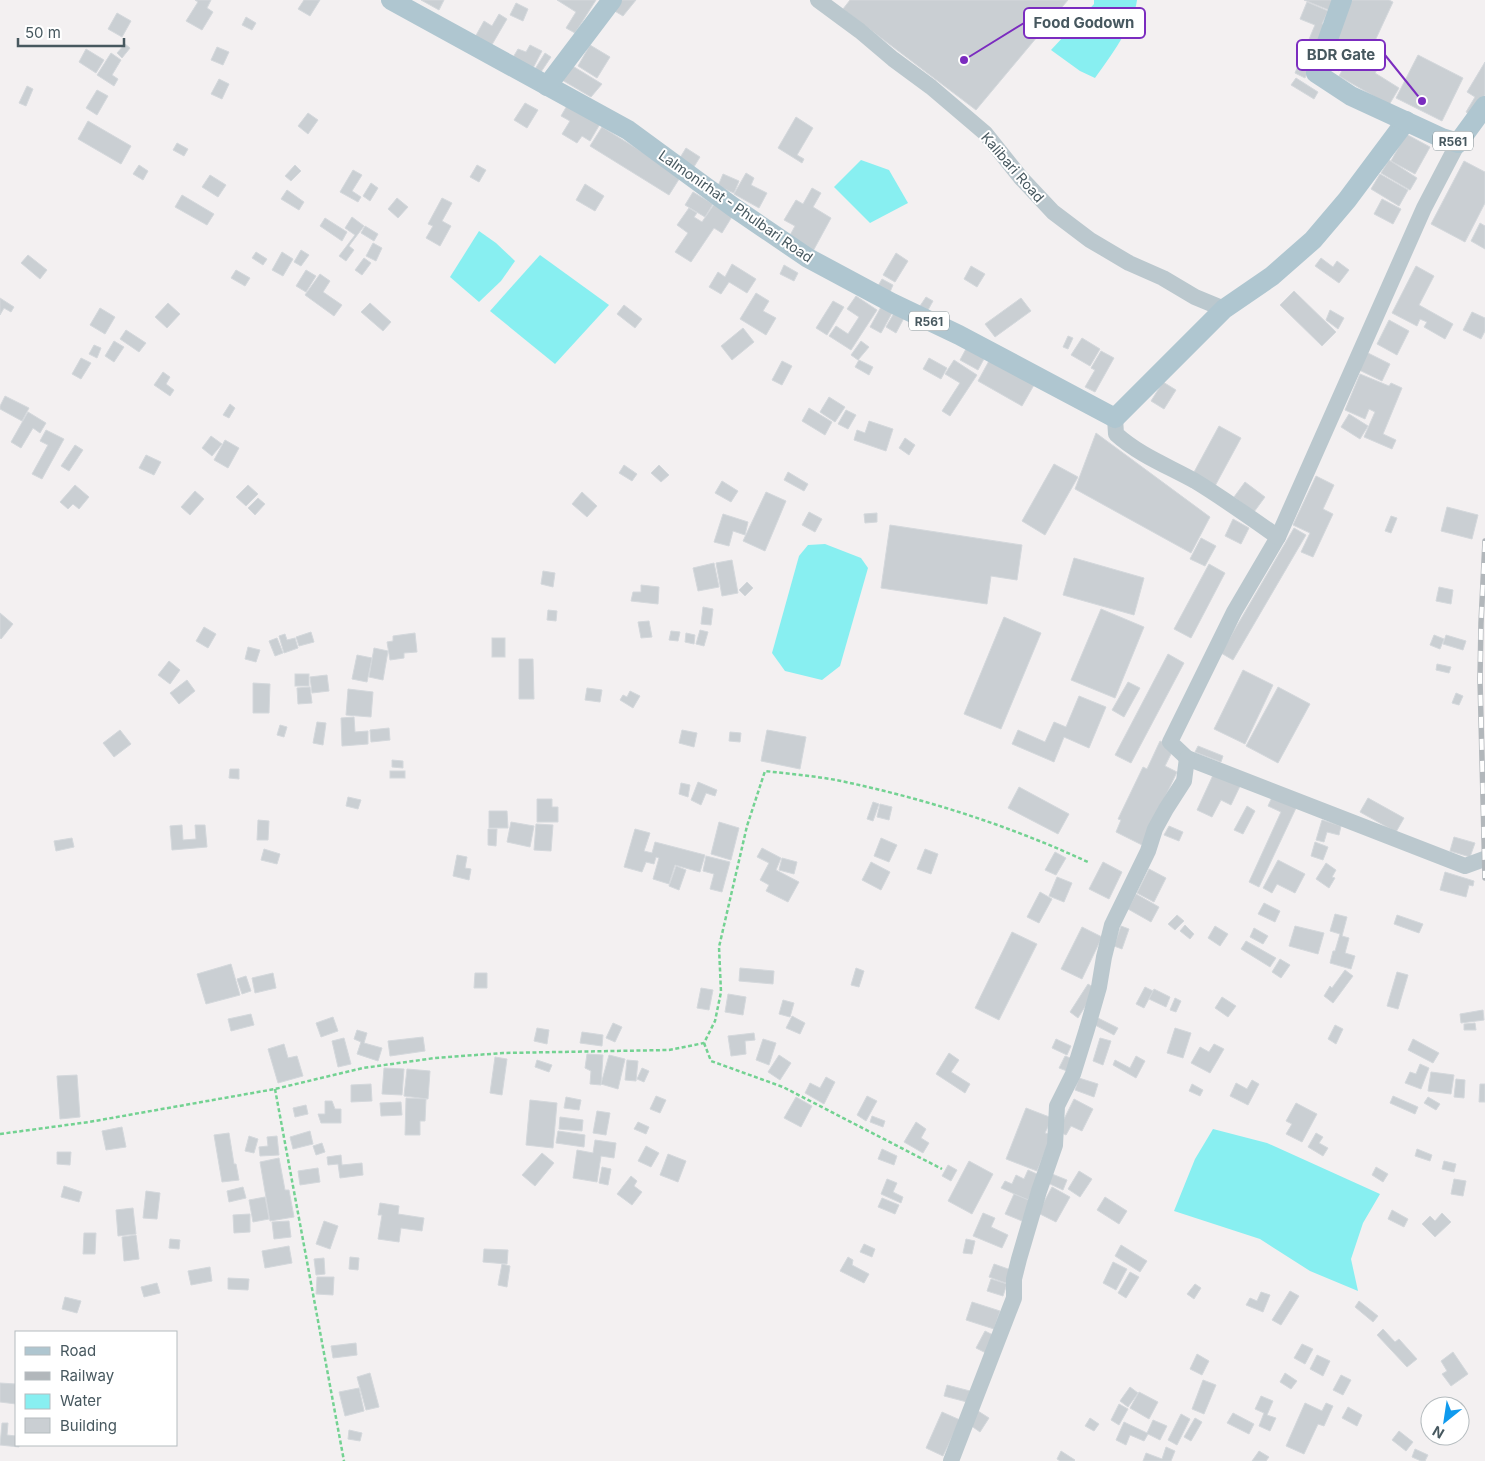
<svg xmlns="http://www.w3.org/2000/svg" width="1485" height="1461" viewBox="0 0 1485 1461" font-family="Inter,sans-serif">
	<style>
		.water { fill: #88eff1 }
		.building { fill: #cacfd3; stroke: #d4d8dc }
		.lines { fill: none; stroke-linecap: round; stroke-linejoin: round }
		.path { stroke: #73d292; stroke-width: 2.5; stroke-dasharray: 4 2.5; stroke-linecap: butt }
		.minor { stroke: #bbc8ce; stroke-width: 16 }
		.major { stroke: #afc6d0; stroke-width: 20 }
		.rail-casing { stroke: #b2b7bb; stroke-width: 5.5 }
		.rail { stroke: #fff; stroke-width: 4; stroke-dasharray: 11; stroke-linecap: butt }
		.labels { text-anchor: middle; dominant-baseline: central; stroke-width: 4; stroke-linejoin: round; paint-order: stroke }
		.shield { fill: #fff; stroke: #7e8a8f; stroke-width: 1 }
		.shield-label { font-size: 12px; font-weight: bold; fill: #47585f }
		.street-label { font-size: 14px; fill: #47585f; stroke: #fff }
		.leader { fill: none; stroke: #7b2cbf; stroke-width: 2 }
		.callout-dot { fill: #7b2cbf; stroke: #fff; stroke-width: 2 }
		.callout { fill: #fff; stroke: #7b2cbf; stroke-width: 2 }
		.callout-label { font-size: 15px; text-anchor: middle; font-weight: bold; fill: #47585f }
	</style>
	<rect width="100%" height="100%" fill="#f3f0f1"/>
	<g class="water">
		<path d="M1094,0H1137C1134,25 1110,57 1095,78L1080,71L1051,50L1094,4Z"/>
		<path d="M861,160L889,170L908,203L870,223L834,187Z"/>
		<path d="M479,231L496,243L515,261L501,281L479,302L450,277Z"/>
		<path d="M540,255L609,305L555,364L490,311Z"/>
		<path d="M825,544L861,558L868,568L840,666L822,680L785,671L772,653L799,556L808,545Z"/>
		<path d="M1213,1129L1267,1143L1380,1194L1363,1223L1351,1259L1358,1291L1310,1271L1260,1239L1174,1211L1195,1159Z"/>
	</g>
	<g class="building">
		<path d="M195,0H211L207,8L213,12L202,30L186,21L198,2Z"/>
		<path d="M304,0H320L310,16L298,9Z"/>
		<path d="M421,0H444L439,10Z"/>
		<path d="M557,0H596L575,33L566,28L576,12Z"/>
		<path d="M620,0H636L623,16L613,10Z"/>
		<path d="M850,0H1068L976,110L843,9Z"/>
		<path d="M1304,0H1333L1329,10Z"/>
		<path d="M1352,0H1389L1393,2L1367,58L1334,42Z"/>
		<path d="M1307,2L1328,11L1322,24L1327,26L1305,78L1295,73L1315,25L1300,19Z"/>
		<path d="M516,3L528,9L523,21L510,15Z"/>
		<path d="M117,13L131,21L122,37L108,29Z"/>
		<path d="M499,14L507,19L490,48L474,39L484,21L492,26Z"/>
		<path d="M246,17L256,23L252,30L242,25Z"/>
		<path d="M125,44L130,48L122,58L117,53Z"/>
		<path d="M530,45L542,51L532,70L512,59L518,49L526,52Z"/>
		<path d="M590,45L610,57L597,78L578,66Z"/>
		<path d="M1334,46L1348,53L1339,71L1324,63Z"/>
		<path d="M217,47L229,52L223,65L211,60Z"/>
		<path d="M86,49L104,60L96,73L79,62Z"/>
		<path d="M1353,52L1379,67L1375,73L1399,88L1389,105L1339,76Z"/>
		<path d="M111,53L121,60L112,75L118,79L114,86L97,75Z"/>
		<path d="M545,53L551,57L541,72L535,69Z"/>
		<path d="M1418,55L1463,78L1442,121L1396,98Z"/>
		<path d="M1485,62V95L1472,116L1466,112L1475,97L1467,92Z"/>
		<path d="M571,65L602,84L591,97L562,80Z"/>
		<path d="M1296,78L1318,92L1314,99L1291,85Z"/>
		<path d="M219,79L229,84L222,99L211,94Z"/>
		<path d="M27,86L33,89L26,106L19,103Z"/>
		<path d="M97,90L108,96L97,115L86,108Z"/>
		<path d="M525,103L538,110L527,128L514,120Z"/>
		<path d="M568,104L600,124L590,141L582,136L577,143L562,134L570,121L561,116Z"/>
		<path d="M308,113L318,120L308,134L298,126Z"/>
		<path d="M796,117L813,128L797,155L804,159L802,163L778,148Z"/>
		<path d="M88,121L131,146L121,164L78,139Z"/>
		<path d="M602,127L681,176L669,195L590,146Z"/>
		<path d="M1406,134L1430,147L1415,174L1391,161Z"/>
		<path d="M177,143L188,149L184,156L173,150Z"/>
		<path d="M686,148L700,157L692,170L678,161Z"/>
		<path d="M1389,160L1417,178L1410,190L1381,173Z"/>
		<path d="M1464,161L1485,172V203L1465,242L1431,224Z"/>
		<path d="M139,165L148,171L143,180L133,174Z"/>
		<path d="M295,165L301,171L291,181L285,176Z"/>
		<path d="M477,165L486,170L479,182L470,177Z"/>
		<path d="M353,170L362,175L352,191L361,197L358,202L340,192Z"/>
		<path d="M746,173L754,178L751,185L767,193L759,208L734,194Z"/>
		<path d="M723,174L739,181L734,193L718,186Z"/>
		<path d="M1380,174L1408,190L1399,206L1371,189Z"/>
		<path d="M210,175L226,185L218,197L202,187Z"/>
		<path d="M371,183L378,188L370,201L363,196Z"/>
		<path d="M585,184L604,196L595,211L576,200Z"/>
		<path d="M812,188L821,193L813,207L831,218L812,253L788,239L795,226L784,220L796,200L803,204Z"/>
		<path d="M287,190L304,202L299,210L281,199Z"/>
		<path d="M693,192L713,204L705,217L685,205Z"/>
		<path d="M182,195L214,214L207,225L175,207Z"/>
		<path d="M397,198L408,207L398,218L388,209Z"/>
		<path d="M442,198L452,203L442,221L451,226L440,246L426,238L433,226L428,224Z"/>
		<path d="M1382,199L1401,209L1393,224L1374,214Z"/>
		<path d="M715,203L733,215L722,233L714,228L691,262L675,252L688,233L677,225L689,208L697,213L694,217L702,222Z"/>
		<path d="M352,217L364,226L349,246L354,250L346,261L339,256L355,235L345,228Z"/>
		<path d="M325,218L347,232L342,241L320,226Z"/>
		<path d="M1480,223L1485,226V249L1471,241Z"/>
		<path d="M365,226L378,234L374,241L361,233Z"/>
		<path d="M373,243L382,248L376,261L366,256Z"/>
		<path d="M301,250L309,255L301,266L294,262Z"/>
		<path d="M256,252L267,259L263,265L252,258Z"/>
		<path d="M282,252L293,259L283,276L272,270Z"/>
		<path d="M896,253L908,261L895,282L883,275Z"/>
		<path d="M28,255L47,270L40,279L21,263Z"/>
		<path d="M364,258L371,263L362,275L355,270Z"/>
		<path d="M1321,258L1333,267L1337,261L1349,270L1339,283L1315,266Z"/>
		<path d="M732,264L756,279L747,293L729,282L721,294L709,287L718,272L725,277Z"/>
		<path d="M784,265L798,273L794,281L780,274Z"/>
		<path d="M971,266L985,274L977,287L964,279Z"/>
		<path d="M1416,266L1434,276L1419,305L1453,324L1445,339L1424,327L1427,322L1420,319L1417,326L1392,313Z"/>
		<path d="M236,270L250,278L245,286L231,278Z"/>
		<path d="M306,270L316,276L306,292L296,286Z"/>
		<path d="M320,274L330,281L323,292L342,305L334,316L305,295Z"/>
		<path d="M882,279L893,285L890,292L878,286Z"/>
		<path d="M1294,291L1336,332L1322,346L1280,305Z"/>
		<path d="M756,293L769,301L763,311L776,318L766,335L740,319Z"/>
		<path d="M856,296L877,310L851,350L829,336L836,326L848,334L859,317L847,309Z"/>
		<path d="M926,297L933,301L928,310L920,306Z"/>
		<path d="M0,298L14,307L11,312L4,308L0,315Z"/>
		<path d="M1021,298L1031,311L995,337L985,324Z"/>
		<path d="M833,301L844,307L827,335L816,328Z"/>
		<path d="M168,303L180,314L167,328L155,317Z"/>
		<path d="M370,303L391,322L383,331L361,312Z"/>
		<path d="M624,305L642,319L635,328L617,314Z"/>
		<path d="M881,307L892,313L881,333L870,327Z"/>
		<path d="M100,308L115,317L105,334L90,325Z"/>
		<path d="M1330,310L1344,318L1338,329L1326,320Z"/>
		<path d="M1472,312L1485,318V331L1481,339L1463,330Z"/>
		<path d="M894,313L904,318L896,333L886,327Z"/>
		<path d="M1389,320L1409,331L1397,355L1377,344Z"/>
		<path d="M743,328L754,342L732,360L721,346Z"/>
		<path d="M126,330L146,343L139,352L120,339Z"/>
		<path d="M1068,336L1073,338L1068,349L1063,347Z"/>
		<path d="M1082,338L1100,349L1090,366L1071,355Z"/>
		<path d="M114,341L124,347L114,362L105,356Z"/>
		<path d="M861,341L869,347L858,360L851,355Z"/>
		<path d="M94,345L101,348L97,358L89,354Z"/>
		<path d="M967,347L985,357L978,370L960,360Z"/>
		<path d="M1101,351L1114,358L1095,392L1085,387L1095,370L1091,368Z"/>
		<path d="M1364,351L1390,364L1382,381L1355,368Z"/>
		<path d="M81,358L91,363L81,379L72,374Z"/>
		<path d="M929,358L947,368L941,379L923,369Z"/>
		<path d="M990,359L1034,385L1022,406L978,381Z"/>
		<path d="M859,360L873,367L869,375L855,367Z"/>
		<path d="M954,360L977,375L950,416L942,411L960,383L945,374Z"/>
		<path d="M782,361L792,366L782,385L772,380Z"/>
		<path d="M163,372L170,377L166,384L174,390L170,396L154,385Z"/>
		<path d="M1360,374L1389,386L1391,383L1402,388L1383,434L1396,440L1392,449L1364,437L1375,412L1369,409L1365,419L1345,410Z"/>
		<path d="M1163,382L1176,390L1164,409L1151,401Z"/>
		<path d="M5,396L29,408L22,421L0,409V406Z"/>
		<path d="M829,397L845,407L835,422L820,412Z"/>
		<path d="M230,404L235,408L229,418L223,415Z"/>
		<path d="M809,408L832,422L825,435L802,421Z"/>
		<path d="M846,410L856,415L848,429L838,424Z"/>
		<path d="M28,412L46,423L40,433L33,428L21,448L11,442Z"/>
		<path d="M1349,414L1368,426L1360,439L1341,427Z"/>
		<path d="M869,421L893,429L886,451L854,440L857,430L865,433Z"/>
		<path d="M1219,426L1241,438L1215,486L1193,474Z"/>
		<path d="M46,430L64,439L42,479L32,474L48,445L40,441Z"/>
		<path d="M1096,433L1210,517L1191,553L1075,489Z"/>
		<path d="M211,436L222,444L212,456L202,448Z"/>
		<path d="M905,438L915,445L909,455L899,448Z"/>
		<path d="M225,440L239,448L228,468L214,460Z"/>
		<path d="M75,445L83,450L69,471L61,466Z"/>
		<path d="M146,455L161,462L154,475L139,468Z"/>
		<path d="M1054,464L1078,477L1045,535L1022,521Z"/>
		<path d="M624,465L637,474L632,481L619,473Z"/>
		<path d="M659,465L669,475L661,482L651,473Z"/>
		<path d="M788,472L808,484L804,491L784,480Z"/>
		<path d="M1316,476L1334,485L1323,509L1333,514L1313,557L1301,552L1310,533L1293,525Z"/>
		<path d="M722,481L738,491L731,502L715,493Z"/>
		<path d="M1245,482L1265,497L1254,512L1234,497Z"/>
		<path d="M75,485L89,497L79,509L73,504L68,509L60,502Z"/>
		<path d="M248,485L258,494L246,506L236,497Z"/>
		<path d="M195,491L204,499L190,515L181,507Z"/>
		<path d="M582,492L597,506L587,517L572,504Z"/>
		<path d="M766,492L786,501L765,551L743,541Z"/>
		<path d="M258,498L265,504L255,515L248,508Z"/>
		<path d="M1447,507L1478,515L1472,539L1441,531Z"/>
		<path d="M809,512L822,519L815,532L802,525Z"/>
		<path d="M877,513V522L865,523L864,514Z"/>
		<path d="M723,514L748,522L745,535L733,531L729,546L714,542Z"/>
		<path d="M1391,516L1397,518L1391,533L1385,531Z"/>
		<path d="M1233,519L1249,528L1241,544L1225,536Z"/>
		<path d="M890,525L1022,545L1017,580L991,576L987,604L881,588Z"/>
		<path d="M1294,528L1306,535L1233,660L1221,653Z"/>
		<path d="M1201,538L1216,546L1205,566L1190,559Z"/>
		<path d="M1074,558L1144,578L1134,615L1063,595Z"/>
		<path d="M732,560L738,593L722,596L716,563Z"/>
		<path d="M714,563L719,587L698,591L693,568Z"/>
		<path d="M1209,564L1225,573L1191,638L1174,629Z"/>
		<path d="M543,571L555,573L553,587L541,584Z"/>
		<path d="M747,582L753,588L745,596L739,590Z"/>
		<path d="M641,585L659,587L658,604L631,601L633,592H641Z"/>
		<path d="M1439,587L1453,590L1451,604L1436,601Z"/>
		<path d="M703,607L713,609L711,625L701,624Z"/>
		<path d="M1101,609L1144,627L1115,698L1071,680Z"/>
		<path d="M548,610L557,611L556,621L547,620Z"/>
		<path d="M0,613L13,624L1,639L0,638Z"/>
		<path d="M1004,617L1041,633L1001,729L964,714Z"/>
		<path d="M649,621L652,637L641,638L638,622Z"/>
		<path d="M204,627L216,634L208,648L196,641Z"/>
		<path d="M700,630L708,632L704,646L696,644Z"/>
		<path d="M671,631L680,632L678,641L669,640Z"/>
		<path d="M311,632L314,642L299,646L296,637Z"/>
		<path d="M415,633L417,652L404,653V658L390,660L387,642L393,641V636Z"/>
		<path d="M686,633L695,635L694,644L685,642Z"/>
		<path d="M285,634L287,640L295,638L298,648L284,653L279,636Z"/>
		<path d="M1434,635L1444,639L1440,649L1430,645Z"/>
		<path d="M1446,635L1466,641L1463,650L1443,644Z"/>
		<path d="M277,638L283,653L275,656L269,641Z"/>
		<rect x="492" y="638" width="13" height="19"/>
		<path d="M248,647L260,650L256,662L245,659Z"/>
		<path d="M374,648L388,651L383,680L369,677Z"/>
		<path d="M1168,654L1184,663L1131,763L1115,755Z"/>
		<path d="M357,655L372,658L367,682L352,679Z"/>
		<path d="M519,659H533L534,699H519Z"/>
		<path d="M169,661L180,670L170,684L158,675Z"/>
		<path d="M1437,664L1451,667L1449,673L1436,670Z"/>
		<path d="M1243,670L1273,685L1245,744L1214,729Z"/>
		<rect x="295" y="674" width="14" height="12"/>
		<path d="M327,675L329,691L312,693L310,677Z"/>
		<path d="M187,680L195,691L179,704L170,693Z"/>
		<path d="M1128,682L1140,688L1124,717L1112,710Z"/>
		<path d="M253,683L270,684L269,713H253Z"/>
		<path d="M310,687L312,703L298,704L297,688Z"/>
		<path d="M1278,687L1310,704L1278,763L1246,746Z"/>
		<path d="M587,688L602,690L600,702L585,700Z"/>
		<path d="M348,689L373,692L371,717L346,715Z"/>
		<path d="M630,691L640,696L633,708L620,700L623,695L627,697Z"/>
		<path d="M1456,693L1463,696L1459,705L1452,703Z"/>
		<path d="M1079,696L1106,707L1089,748L1064,737L1054,762L1012,744L1018,730L1045,742L1054,722L1066,727Z"/>
		<path d="M354,717L355,732L368,731V744L342,746L341,718Z"/>
		<path d="M317,722L326,723L323,745L313,743Z"/>
		<path d="M280,725L287,727L284,737L277,735Z"/>
		<path d="M389,728L390,740L371,742L370,730Z"/>
		<path d="M120,730L131,744L114,757L103,743Z"/>
		<path d="M682,730L697,733L694,747L679,743Z"/>
		<path d="M767,730L806,737L800,769L761,761Z"/>
		<path d="M730,732L741,733L740,742L729,741Z"/>
		<path d="M1160,741L1174,748L1165,766L1177,772L1142,845L1116,832L1121,820L1118,819L1143,767L1147,769Z"/>
		<path d="M1198,746L1223,756L1221,762L1195,752Z"/>
		<path d="M392,760L403,761V768L392,767Z"/>
		<path d="M230,769H239V779L229,778Z"/>
		<rect x="390" y="771" width="15" height="7"/>
		<path d="M1214,773L1241,784L1231,805L1221,800L1212,817L1197,810Z"/>
		<path d="M698,782L717,790L715,796L706,793L701,805L691,800Z"/>
		<path d="M681,783L690,785L688,797L679,794Z"/>
		<path d="M1019,787L1069,814L1058,834L1008,808Z"/>
		<path d="M1273,795L1297,806L1259,887L1249,882L1281,812L1268,806Z"/>
		<path d="M348,797L361,800L358,809L346,806Z"/>
		<path d="M1368,798L1404,818L1396,832L1360,812Z"/>
		<path d="M537,799H552V807H558V822H537Z"/>
		<path d="M873,802L879,804L873,821L867,819Z"/>
		<path d="M880,804L892,807L889,820L877,817Z"/>
		<path d="M1247,806L1255,811L1243,834L1234,830Z"/>
		<path d="M489,811H507L508,828H489Z"/>
		<path d="M258,820L269,821L268,840H257Z"/>
		<path d="M1322,820L1341,826L1339,835L1327,832L1324,842L1316,840Z"/>
		<path d="M511,822L534,826L530,847L507,842Z"/>
		<path d="M719,822L739,828L731,860L711,854Z"/>
		<path d="M536,824L553,825L551,851L534,850Z"/>
		<path d="M182,825L183,840L196,839L195,825H205L207,847L172,850L170,826Z"/>
		<path d="M1169,826L1183,832L1179,841L1164,835Z"/>
		<path d="M488,829H497L496,846L488,845Z"/>
		<path d="M635,829L650,833L644,851L652,853L655,842L705,855L700,872L675,865L669,884L653,879L659,858L656,857L654,864L646,862L642,872L624,867Z"/>
		<path d="M1454,837L1475,843L1470,857L1450,851Z"/>
		<path d="M72,838L74,847L56,851L54,841Z"/>
		<path d="M881,838L897,845L889,862L874,856Z"/>
		<path d="M1315,842L1328,847L1323,860L1311,856Z"/>
		<path d="M762,848L781,858L776,870L799,882L788,902L766,891L769,885L760,880L769,863L757,857Z"/>
		<path d="M264,849L280,854L277,864L261,860Z"/>
		<path d="M925,849L938,854L931,874L917,869Z"/>
		<path d="M1055,852L1066,858L1056,875L1045,870Z"/>
		<path d="M457,855L467,857L465,868L471,869L469,880L453,876Z"/>
		<path d="M706,856L730,862L722,892L710,889L714,874L703,871Z"/>
		<path d="M782,858L797,862L794,874L779,870Z"/>
		<path d="M1278,860L1305,874L1295,893L1277,884L1272,893L1263,888Z"/>
		<path d="M871,862L890,872L881,890L862,880Z"/>
		<path d="M1103,862L1122,872L1109,899L1089,889Z"/>
		<path d="M1326,863L1336,870L1332,877L1335,878L1329,888L1316,879Z"/>
		<path d="M676,866L686,870L679,890L669,886Z"/>
		<path d="M1149,869L1166,878L1154,902L1137,893Z"/>
		<path d="M1445,872L1474,881L1473,886L1469,885L1466,897L1440,890Z"/>
		<path d="M1057,877L1072,883L1064,902L1049,896Z"/>
		<path d="M1040,892L1052,899L1039,923L1027,917Z"/>
		<path d="M1136,894L1159,907L1151,922L1128,909Z"/>
		<path d="M1264,903L1280,911L1275,922L1258,914Z"/>
		<path d="M1335,914L1347,917L1342,936L1349,938L1345,953L1355,956L1351,969L1330,963L1333,951H1335L1340,934L1330,931Z"/>
		<path d="M1177,915L1184,921L1175,930L1168,924Z"/>
		<path d="M1397,915L1423,924L1419,933L1394,924Z"/>
		<path d="M1185,925L1194,934L1190,939L1180,931Z"/>
		<path d="M1121,926L1129,929L1122,949L1114,946Z"/>
		<path d="M1215,926L1228,934L1220,946L1208,938Z"/>
		<path d="M1295,926L1324,933L1318,954L1289,946Z"/>
		<path d="M1082,927L1102,937L1082,979L1061,969Z"/>
		<path d="M1254,928L1268,936L1263,944L1250,937Z"/>
		<path d="M1012,932L1037,944L999,1020L975,1008Z"/>
		<path d="M1246,941L1276,958L1270,967L1241,949Z"/>
		<path d="M1280,959L1290,965L1281,978L1272,972Z"/>
		<path d="M231,964L240,995L206,1004L197,974Z"/>
		<path d="M740,968L774,971L773,984L739,981Z"/>
		<path d="M856,968L864,971L859,987L851,985Z"/>
		<path d="M1345,970L1353,976L1333,1003L1324,996L1330,986L1332,988Z"/>
		<path d="M1397,972L1408,975L1398,1009L1387,1006Z"/>
		<path d="M273,973L276,988L255,993L252,978Z"/>
		<path d="M475,973H487V988H474Z"/>
		<path d="M246,976L251,991L242,994L237,979Z"/>
		<path d="M1088,984L1096,989L1078,1018L1070,1012Z"/>
		<path d="M1145,987L1153,991L1144,1008L1136,1004Z"/>
		<path d="M701,988L713,990L709,1010L697,1008Z"/>
		<path d="M1154,989L1170,997L1166,1007L1149,999Z"/>
		<path d="M728,994L746,997L743,1015L725,1012Z"/>
		<path d="M1222,997L1236,1006L1228,1017L1215,1008Z"/>
		<path d="M1175,998L1181,1001L1176,1012L1170,1010Z"/>
		<path d="M783,1000L794,1003L790,1017L779,1014Z"/>
		<path d="M1483,1010L1484,1020L1461,1023L1460,1014Z"/>
		<path d="M251,1014L254,1025L231,1031L228,1019Z"/>
		<path d="M792,1016L805,1023L800,1034L786,1028Z"/>
		<path d="M333,1017L338,1031L321,1037L316,1023Z"/>
		<path d="M1098,1018L1118,1028L1114,1035L1095,1025Z"/>
		<path d="M613,1023L622,1027L615,1042L606,1038Z"/>
		<path d="M1475,1023L1476,1030H1464V1024Z"/>
		<path d="M1335,1025L1343,1029L1336,1044L1328,1039Z"/>
		<path d="M537,1028L549,1030L547,1044L534,1041Z"/>
		<path d="M1175,1028L1191,1033L1183,1058L1167,1053Z"/>
		<path d="M357,1030L367,1033L364,1043L382,1048L378,1061L357,1054L361,1042L354,1039Z"/>
		<path d="M582,1032L603,1035L602,1046L580,1043Z"/>
		<path d="M754,1033L755,1040L745,1041L746,1054L731,1056L728,1036Z"/>
		<path d="M423,1037L425,1051L390,1056L388,1041Z"/>
		<path d="M344,1038L351,1064L338,1067L332,1041Z"/>
		<path d="M1100,1038L1111,1041L1103,1065L1093,1061Z"/>
		<path d="M763,1039L776,1043L769,1065L756,1060Z"/>
		<path d="M1056,1039L1071,1046L1067,1055L1052,1048Z"/>
		<path d="M1413,1039L1439,1053L1433,1063L1408,1050Z"/>
		<path d="M284,1044L288,1058L297,1056L303,1076L278,1083L268,1049Z"/>
		<path d="M1214,1044L1224,1049L1210,1073L1191,1063L1200,1047L1209,1052Z"/>
		<path d="M949,1053L959,1060L951,1072L970,1084L965,1093L936,1074Z"/>
		<path d="M587,1054L603,1055L601,1085L590,1084L591,1071L585,1068Z"/>
		<path d="M609,1055L625,1059L618,1089L601,1084Z"/>
		<path d="M779,1055L791,1063L780,1080L768,1072Z"/>
		<path d="M1065,1056L1073,1059L1067,1071L1059,1068Z"/>
		<path d="M1136,1056L1145,1061L1136,1078L1113,1065L1115,1060L1130,1068Z"/>
		<path d="M495,1057L507,1059L502,1095L490,1093Z"/>
		<path d="M537,1060L552,1065L549,1072L535,1067Z"/>
		<path d="M627,1060L638,1061L636,1081L625,1080Z"/>
		<path d="M1420,1064L1429,1068L1421,1089L1405,1083L1410,1072L1416,1074Z"/>
		<path d="M384,1068L404,1069L402,1095L382,1094Z"/>
		<path d="M642,1068L649,1071L644,1082L637,1079Z"/>
		<path d="M407,1069L430,1071L428,1099L404,1096Z"/>
		<path d="M1431,1072L1454,1075L1451,1094L1428,1091Z"/>
		<path d="M77,1075L80,1117L60,1119L57,1076Z"/>
		<path d="M826,1077L835,1082L824,1104L805,1093L810,1083L820,1088Z"/>
		<path d="M1079,1078L1098,1084L1094,1097L1075,1090Z"/>
		<path d="M1456,1079L1465,1080L1464,1098L1454,1097Z"/>
		<path d="M1252,1080L1259,1084L1248,1105L1230,1096L1236,1083L1247,1089Z"/>
		<path d="M371,1084L372,1101L351,1102V1085Z"/>
		<path d="M1192,1084L1203,1090L1200,1096L1189,1091Z"/>
		<path d="M1480,1084H1485V1102H1479Z"/>
		<path d="M656,1096L666,1100L660,1113L650,1109Z"/>
		<path d="M867,1096L877,1101L866,1121L857,1115Z"/>
		<path d="M1393,1096L1418,1107L1415,1114L1390,1103Z"/>
		<path d="M566,1097L581,1100L579,1110L564,1108Z"/>
		<path d="M796,1097L812,1106L801,1127L784,1118Z"/>
		<path d="M1428,1097L1440,1104L1436,1110L1424,1103Z"/>
		<path d="M406,1098L426,1099L425,1121H420V1135H405Z"/>
		<path d="M1074,1099L1093,1109L1082,1131L1071,1126L1066,1135L1058,1131Z"/>
		<path d="M530,1100L557,1103L553,1148L526,1145Z"/>
		<path d="M325,1101H332L335,1109H341V1123H321L318,1114H325Z"/>
		<path d="M401,1102L402,1115L381,1116L380,1103Z"/>
		<path d="M1296,1103L1317,1114L1302,1142L1286,1134L1292,1124L1286,1121Z"/>
		<path d="M306,1105L308,1114L295,1117L293,1108Z"/>
		<path d="M1026,1108L1052,1118L1045,1133L1052,1135L1037,1171L1006,1159Z"/>
		<path d="M597,1111L610,1113L606,1135L593,1133Z"/>
		<path d="M872,1116L885,1121L883,1127L870,1122Z"/>
		<path d="M560,1117L583,1120L582,1131L559,1129Z"/>
		<path d="M638,1122L649,1127L646,1134L634,1129Z"/>
		<path d="M916,1122L926,1129L921,1138L929,1143L923,1153L904,1142Z"/>
		<path d="M122,1127L126,1147L106,1150L102,1131Z"/>
		<path d="M310,1131L313,1144L293,1149L290,1137Z"/>
		<path d="M558,1131L585,1135L584,1147L556,1143Z"/>
		<path d="M229,1133L234,1164H236L239,1180L222,1182L214,1135Z"/>
		<path d="M1316,1133L1323,1137L1319,1143L1328,1148L1323,1156L1308,1147Z"/>
		<path d="M249,1136L258,1139L254,1153L245,1151Z"/>
		<path d="M277,1136L279,1155L260,1156L259,1147L268,1146L267,1137Z"/>
		<path d="M595,1140L616,1143L614,1158L601,1156L597,1182L573,1178L577,1150L593,1153Z"/>
		<path d="M322,1143L325,1152L316,1155L313,1146Z"/>
		<path d="M646,1146L659,1153L651,1167L638,1161Z"/>
		<path d="M882,1149L897,1156L894,1165L878,1159Z"/>
		<path d="M1417,1149L1432,1155L1430,1161L1415,1156Z"/>
		<path d="M57,1152H71L70,1165L57,1164Z"/>
		<path d="M542,1153L554,1163L535,1186L522,1175Z"/>
		<path d="M668,1154L686,1161L678,1182L660,1175Z"/>
		<path d="M341,1155L342,1165L362,1163L363,1175L340,1178L338,1164L328,1165L327,1157Z"/>
		<path d="M279,1158L285,1190H289L294,1217L270,1221L260,1162Z"/>
		<path d="M969,1161L993,1174L972,1214L948,1201Z"/>
		<path d="M1444,1161L1456,1164L1454,1172L1442,1169Z"/>
		<path d="M948,1165L957,1170L951,1181L942,1176Z"/>
		<path d="M602,1167L611,1169L608,1185L599,1183Z"/>
		<path d="M1376,1167L1388,1174L1383,1182L1372,1175Z"/>
		<path d="M318,1168L320,1182L300,1185L298,1171Z"/>
		<path d="M1028,1170L1039,1175L1028,1200L1001,1188L1005,1181L1012,1184L1016,1175L1024,1179Z"/>
		<path d="M1079,1171L1092,1179L1080,1197L1068,1189Z"/>
		<path d="M1052,1174L1067,1180L1063,1190L1048,1183Z"/>
		<path d="M631,1176L637,1181L634,1186L642,1192L632,1205L617,1194Z"/>
		<path d="M887,1179L897,1183L893,1192L903,1197L901,1203L881,1194Z"/>
		<path d="M1454,1179L1466,1181L1463,1196L1451,1194Z"/>
		<path d="M64,1186L82,1192L79,1202L61,1197Z"/>
		<path d="M243,1187L246,1198L229,1202L227,1191Z"/>
		<path d="M1052,1187L1070,1197L1056,1222L1038,1213Z"/>
		<path d="M146,1191L160,1193L157,1219L143,1218Z"/>
		<path d="M1014,1194L1031,1201L1022,1221L1005,1214Z"/>
		<path d="M265,1197L269,1219L253,1222L249,1200Z"/>
		<path d="M1105,1197L1127,1211L1119,1224L1097,1210Z"/>
		<path d="M882,1198L899,1205L895,1214L878,1207Z"/>
		<path d="M380,1203L399,1206L398,1214L424,1218L422,1231L401,1228L399,1242L378,1239L382,1215H378Z"/>
		<path d="M133,1208L136,1234L118,1236L116,1210Z"/>
		<path d="M1392,1210L1408,1219L1404,1227L1388,1219Z"/>
		<path d="M983,1213L995,1218L991,1227L1008,1235L1002,1248L973,1236Z"/>
		<path d="M1442,1213L1451,1222L1435,1237L1422,1224L1430,1216L1435,1221Z"/>
		<path d="M250,1214V1232L234,1233L233,1215Z"/>
		<path d="M289,1221L291,1237L274,1239L272,1222Z"/>
		<path d="M324,1221L338,1226L330,1249L316,1244Z"/>
		<path d="M84,1233H96L95,1254H83Z"/>
		<path d="M136,1235L139,1259L124,1261L122,1237Z"/>
		<path d="M170,1239L180,1240L179,1249L169,1248Z"/>
		<path d="M966,1239L975,1241L972,1254L963,1253Z"/>
		<path d="M864,1244L875,1249L872,1257L860,1252Z"/>
		<path d="M1121,1245L1147,1261L1140,1272L1115,1256Z"/>
		<path d="M289,1246L292,1263L265,1268L262,1251Z"/>
		<path d="M484,1249L508,1250L507,1264L483,1262Z"/>
		<path d="M350,1257L359,1258L358,1270L349,1269Z"/>
		<path d="M848,1257L853,1260L852,1265L869,1274L864,1283L840,1271Z"/>
		<path d="M324,1258L325,1274L316,1275L314,1259Z"/>
		<path d="M1113,1262L1127,1269L1116,1290L1103,1283Z"/>
		<path d="M502,1264L510,1266L507,1287L498,1285Z"/>
		<path d="M994,1264L1011,1270L1006,1283L989,1277Z"/>
		<path d="M210,1267L212,1281L191,1285L188,1271Z"/>
		<path d="M1130,1272L1139,1277L1126,1298L1118,1293Z"/>
		<path d="M317,1277H334L333,1295L316,1294Z"/>
		<path d="M228,1278L249,1279L248,1290L228,1289Z"/>
		<path d="M991,1279L1007,1284L1003,1296L987,1291Z"/>
		<path d="M157,1283L160,1293L144,1297L141,1287Z"/>
		<path d="M1195,1284L1201,1288L1194,1299L1187,1294Z"/>
		<path d="M1290,1291L1299,1296L1281,1325L1272,1320Z"/>
		<path d="M1261,1292L1270,1295L1263,1312L1246,1305L1250,1298L1257,1301Z"/>
		<path d="M65,1297L81,1301L77,1313L62,1309Z"/>
		<path d="M1359,1301L1378,1316L1373,1322L1355,1307Z"/>
		<path d="M972,1302L1000,1311L994,1329L966,1320Z"/>
		<path d="M1383,1329L1395,1342L1399,1339L1417,1359L1407,1367L1377,1335Z"/>
		<path d="M985,1331L995,1336L986,1353L976,1348Z"/>
		<path d="M356,1343L357,1355L333,1358L331,1346Z"/>
		<path d="M1302,1344L1313,1349L1305,1364L1294,1358Z"/>
		<path d="M1453,1352L1468,1374L1451,1386L1442,1374L1447,1371L1441,1361Z"/>
		<path d="M1197,1354L1209,1361L1202,1375L1190,1369Z"/>
		<path d="M1317,1355L1330,1361L1323,1376L1310,1369Z"/>
		<path d="M370,1373L379,1407L366,1410L357,1377Z"/>
		<path d="M1285,1373L1297,1381L1291,1389L1280,1382Z"/>
		<path d="M1341,1375L1351,1380L1343,1395L1333,1390Z"/>
		<path d="M1203,1380L1216,1385L1204,1414L1192,1409Z"/>
		<path d="M0,1383L16,1384V1404L0,1402Z"/>
		<path d="M947,1385L970,1391L967,1402L944,1396Z"/>
		<path d="M1130,1387L1138,1393L1128,1407L1120,1401Z"/>
		<path d="M359,1388L364,1411L345,1416L339,1392Z"/>
		<path d="M1139,1392L1158,1402L1149,1419L1130,1408Z"/>
		<path d="M1261,1396L1273,1401L1267,1415L1276,1418L1270,1431L1259,1426L1264,1413L1255,1409Z"/>
		<path d="M1305,1403L1322,1411L1326,1403L1333,1406L1324,1426L1318,1424L1304,1454L1286,1446Z"/>
		<path d="M1119,1404L1128,1409L1119,1425L1111,1420Z"/>
		<path d="M1348,1407L1362,1415L1357,1426L1342,1418Z"/>
		<path d="M978,1411L989,1418L980,1432L970,1425Z"/>
		<path d="M942,1412L960,1420L943,1456L926,1448Z"/>
		<path d="M1233,1413L1254,1424L1249,1434L1227,1423Z"/>
		<path d="M1181,1414L1190,1419L1177,1445L1168,1440Z"/>
		<path d="M1090,1418L1099,1424L1094,1431L1085,1426Z"/>
		<path d="M1195,1418L1202,1422L1191,1441L1184,1437Z"/>
		<path d="M1153,1420L1167,1426L1160,1440L1148,1434L1144,1441L1130,1435L1126,1445L1116,1440L1124,1422L1147,1433Z"/>
		<path d="M2,1423H8L7,1435L16,1436V1445H19V1447L0,1445Z"/>
		<path d="M349,1430L362,1433L360,1441L348,1439Z"/>
		<path d="M1399,1431L1413,1442L1406,1451L1392,1440Z"/>
		<path d="M1166,1447L1175,1451L1171,1461H1143L1146,1453L1162,1459Z"/>
		<path d="M1415,1449L1428,1455L1425,1461H1421L1412,1457Z"/>
		<path d="M1061,1451L1075,1460L1074,1461H1060L1057,1459Z"/>
		<path d="M1259,1451L1269,1457L1266,1461H1252Z"/>
	</g>
	<g class="lines">
		<g class="path">
			<path d="M704,1043L711,1061L783,1087L942,1169"/>
			<path d="M275,1089L344,1461"/>
			<path d="M0,1134L89,1122L275,1089L363,1068L435,1058L503,1053L669,1050L704,1043L715,1021L721,992L719,947L747,826L765,771C790,774 816,776 841,781C926,799 1011,826 1090,863"/>
		</g>
		<g class="minor">
			<path d="M818,0L860,31L893,59L931,87L985,133L1021,178L1053,212L1090,240L1129,263L1163,278L1195,297L1224,309"/>
			<path d="M1458,143L1424,208L1278,537L1234,612L1170,742L1187,758L1465,866L1484,859L1485,860"/>
			<path d="M1115,418L1116,434C1139,455 1168,466 1195,481C1223,498 1251,518 1278,537"/>
			<path d="M951,1461L1014,1298V1279L1019,1259L1039,1191L1055,1145L1057,1106L1073,1074L1087,1029L1099,987L1104,957L1112,925L1148,851L1155,829L1166,809L1184,781L1187,758"/>
		</g>
		<g class="major">
			<path d="M391,0L628,130L733,207L808,258L892,303L959,335L1115,418L1224,309L1272,276L1313,240L1347,200L1406,121"/>
			<path d="M1342,0L1316,73L1351,96L1442,138L1458,143L1485,106"/>
			<path d="M547,86L612,0"/>
		</g>
		<g class="rail-casing">
			<path id="rail" d="M1485,541L1481,623L1480,679L1485,878"/>
		</g>
		<use href="#rail" class="rail"/>
	</g>
	<g class="labels">
		<g class="shield">
			<rect x="1433" y="131.5" width="40" height="19" rx="4"/>
			<rect x="909" y="311.5" width="40" height="19" rx="4"/>
		</g>
		<g class="shield-label">
			<text x="1453" y="141">R561</text>
			<text x="929" y="321">R561</text>
		</g>
		<g class="street-label">
			<text transform="translate(1013 167) rotate(49)">Kalibari Road</text>
			<text transform="translate(736 206) rotate(35)">Lalmonirhat - Phulbari Road</text>
		</g>
	</g>
	<path class="leader" d="M964 60L1024 23M1422 101L1385 55"/>
	<g class="callout-dot">
		<circle cx="964" cy="60" r="5"/>
		<circle cx="1422" cy="101" r="5"/>
	</g>
	<g class="callout">
		<rect x="1024" y="8" width="121" height="30" rx="5"/>
		<rect x="1297" y="40" width="88" height="30" rx="5"/>
	</g>
	<g class="callout-label">
		<text x="1084" y="28">Food Godown</text>
		<text x="1341" y="60">BDR Gate</text>
	</g>
	<rect x="15" y="1331" width="162" height="115" fill="#ffffff" stroke="#b5bcbf"/>
	<rect x="25" y="1347" width="25" height="8" fill="#afc6d0" stroke="#b5bcbf"/>
	<text x="60" y="1356" font-size="15" fill="#47585f">Road</text>
	<rect x="25" y="1372" width="25" height="8" fill="#b2b7bb" stroke="#b5bcbf"/>
	<text x="60" y="1381" font-size="15" fill="#47585f">Railway</text>
	<rect x="25" y="1394" width="25" height="15" fill="#88eff1" stroke="#b5bcbf"/>
	<text x="60" y="1406" font-size="15" fill="#47585f">Water</text>
	<rect x="25" y="1418" width="25" height="15" fill="#cacfd3" stroke="#b5bcbf"/>
	<text x="60" y="1431" font-size="15" fill="#47585f">Building</text>
	<g transform="translate(1445 1421) rotate(210)"><circle r="24" fill="#ffffff" stroke="#b5bcbf"/>
	<path d="M0-4L9 19L0 12L-9 19Z" fill="#0f9aee"/>
	<text y="-8" font-size="14" font-weight="bold" text-anchor="middle" fill="#47585f">N</text>
	</g>
	<path d="M18 38v8h106v-8" fill="none" stroke="#47585f" stroke-width="2.5"/>
	<text x="25" y="38" font-size="15" fill="#47585f" stroke="#ffffff" stroke-width="4" paint-order="stroke">50 m</text>
</svg>
